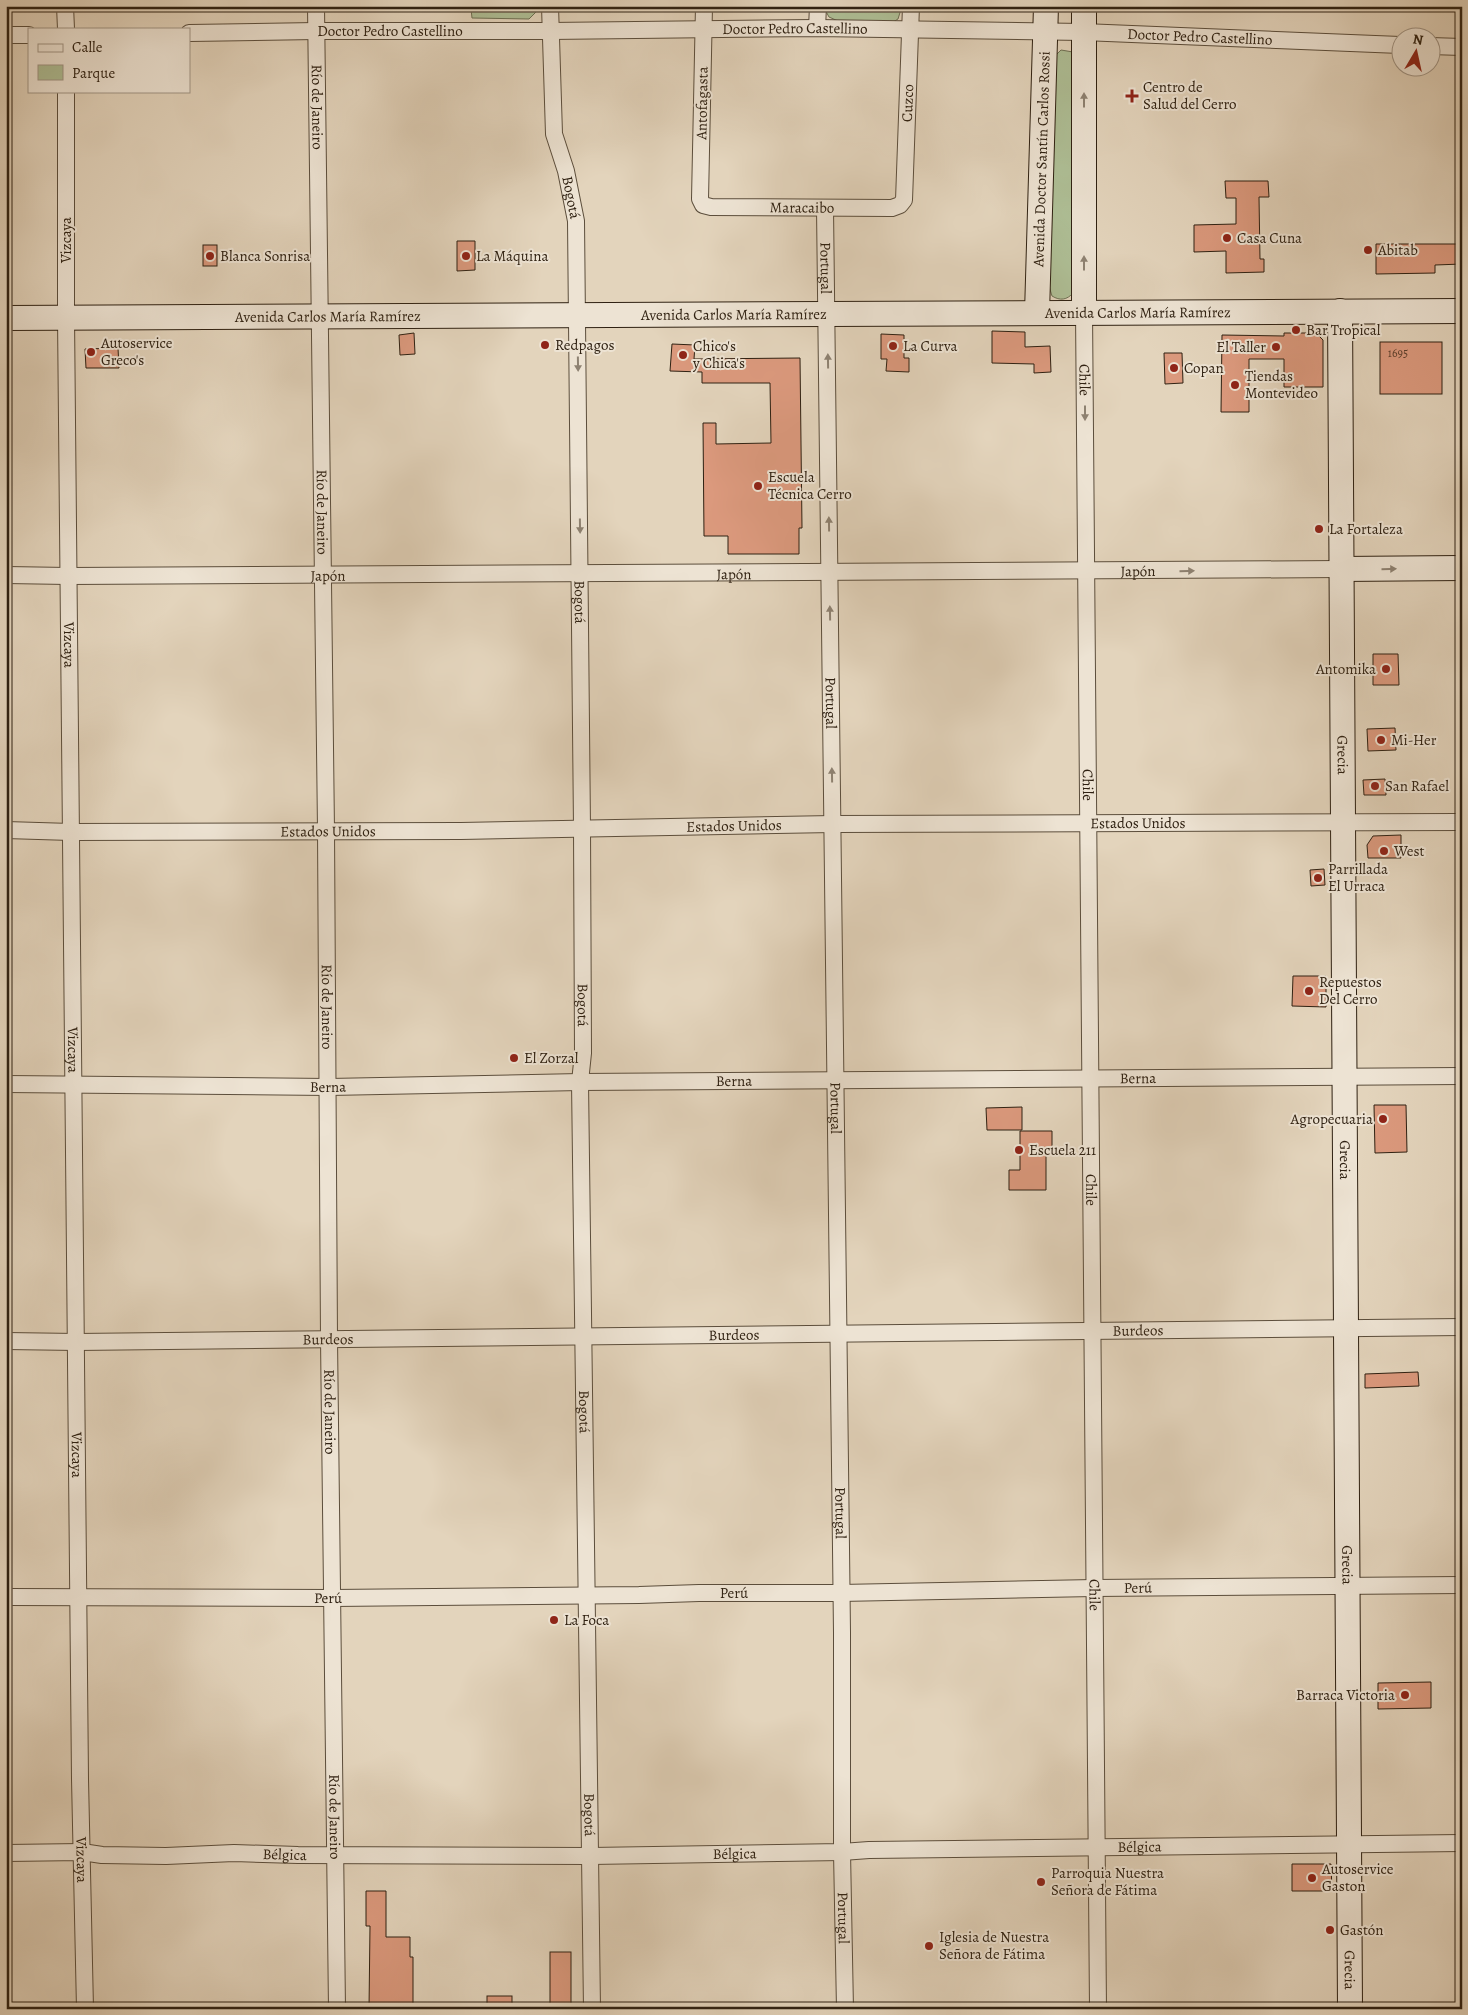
<svg xmlns="http://www.w3.org/2000/svg" width="1468" height="2015" viewBox="0 0 1468 2015" font-family="Alegreya,serif">
	<style>
		.green { fill: #aebe95; stroke: #6e7054 }
		.building { fill: #db997d; stroke: #2f2112 }
		.lines { fill: none; stroke-linecap: round; stroke-linejoin: round }
		.street-casing { stroke: #5c4e3c; stroke-width: 18 }
		.secondary-casing { stroke: #2f2112; stroke-width: 26 }
		.street { stroke: #ede3d3; stroke-width: 16 }
		.secondary { stroke: #ede3d3; stroke-width: 24 }
		.oneway { fill: #8e8272 }
		.poi-dot { fill: #8f2418; stroke: #ede3d3; stroke-width: 2 }
		.labels { text-anchor: middle; dominant-baseline: central; stroke-width: 4; stroke-linejoin: round; paint-order: stroke }
		.number-label { font-size: 12px; fill: #5a3f2d }
		.street-label { font-size: 15px; fill: #2f2112; stroke: #ede3d3 }
		.poi-label { font-size: 15px; fill: #2f2112; stroke: #ede3d3; text-anchor: start }
	</style>
	<rect width="100%" height="100%" fill="#e3d4bc"/>
	<filter id="stains"><feTurbulence type="fractalNoise" baseFrequency=".004" numOctaves="4"/><feColorMatrix values="0 0 0 0 .2 0 0 0 0 .09 0 0 0 0 .02 0 0 0 .5 -.17"/></filter>
	<radialGradient id="worn" r=".72"><stop offset=".6" stop-color="#630" stop-opacity="0"/><stop offset="1" stop-color="#630" stop-opacity=".3"/></radialGradient>
	<g class="green">
		<path d="M340,6H537V11L529,19L472,18L471,9L340,8Z"/>
		<path d="M823,6H902L898,19L893,22L838,21L829,17Z"/>
		<path d="M1061,50L1073,52V293C1067,300 1060,301 1052,296L1049,286L1055,56Z"/>
	</g>
	<g class="building">
		<path d="M1225,181H1268L1269,197H1259L1260,259H1264V272L1226,273V251L1194,252V225L1236,224V198H1226Z"/>
		<path d="M457,241H475V270L457,271Z"/>
		<path d="M1376,244H1462V264L1435,265V273L1376,274Z"/>
		<rect x="203" y="245" width="14" height="21"/>
		<path d="M992,331L1025,332V347L1050,346L1051,372L1034,373V364L992,363Z"/>
		<path d="M414,333L415,354L400,355L399,335Z"/>
		<path d="M1284,333H1316L1323,340V387H1284V359H1249V412H1221L1222,335L1284,336Z"/>
		<path d="M881,334L904,335V358H909V372L886,371L887,359H881Z"/>
		<rect x="1380" y="342" width="62" height="52"/>
		<path d="M672,344L695,345L694,359L800,358L802,528H799V554H728V536H704L703,423H716V444L771,443L770,383H702V372L670,371Z"/>
		<path d="M118,348L119,368H86L85,349Z"/>
		<path d="M1164,353H1182L1183,383L1165,384Z"/>
		<path d="M1373,654H1398L1399,685H1373Z"/>
		<path d="M1395,728L1396,750L1368,751L1367,729Z"/>
		<path d="M1385,779L1386,795H1364L1363,780Z"/>
		<path d="M1401,835V858H1368L1367,845L1373,836Z"/>
		<path d="M1324,869L1325,885L1311,886L1310,870Z"/>
		<path d="M1293,976H1326V1007L1292,1006Z"/>
		<path d="M1374,1105H1406L1407,1152L1375,1153Z"/>
		<path d="M1022,1107V1130H987L986,1108Z"/>
		<path d="M1020,1131H1052V1148H1046V1190H1009V1170H1020Z"/>
		<path d="M1418,1372L1419,1386L1365,1388V1374Z"/>
		<path d="M1431,1682V1708L1378,1709V1683Z"/>
		<path d="M1292,1864H1331L1332,1891H1292Z"/>
		<path d="M366,1891H386V1937H410V1957H413V2009H369L370,1926H366Z"/>
		<rect x="550" y="1952" width="21" height="57"/>
		<rect x="487" y="1996" width="25" height="13"/>
	</g>
	<g class="lines">
		<g class="street-casing">
			<g id="street">
				<path d="M65,6L66,29"/>
				<path id="s1" d="M316,6L326,830L329,1339L337,2009"/>
				<path id="s2" d="M550,6L554,134L566,171L576,221L582,828L583,1053L580,1082L592,2009"/>
				<path id="s3" d="M704,6L700,199L703,205L711,207L892,208L900,205L904,200L911,6"/>
				<path d="M817,28L818,6"/>
				<path id="s4" d="M189,33L316,31H550L817,28L1083,32L1400,45"/>
				<path d="M6,35H29"/>
				<path d="M1430,46L1462,47"/>
				<path id="s5" d="M66,91V317L80,1779L85,2009"/>
				<path id="s6" d="M825,208L842,1632V1852L845,2009"/>
				<path id="s7" d="M1084,311L1098,2009"/>
				<path id="s8" d="M6,575L68,576C492,576 916,574 1340,569"/>
				<path id="s9" d="M6,830L71,832L461,831L833,824L1462,822"/>
				<path id="s10" d="M6,1084L329,1087L580,1082L1462,1076"/>
				<path id="s11" d="M6,1341L77,1342L1462,1327"/>
				<path id="s12" d="M6,1597L333,1598L639,1595L699,1593H840L1094,1588L1462,1585"/>
				<path id="s13" d="M6,1853L82,1852L102,1855L166,1856L234,1853L298,1855L591,1856L842,1852L869,1850L1462,1843"/>
			</g>
		</g>
		<g class="secondary-casing">
			<g id="secondary">
				<path d="M1084,6V311"/>
				<path id="s14" d="M1340,311L1350,2009"/>
				<path id="s15" d="M1037,313L1046,6"/>
				<path id="s16" d="M6,318L1462,311"/>
				<path d="M1340,569L1462,568"/>
			</g>
		</g>
		<use href="#street" class="street"/>
		<use href="#secondary" class="secondary"/>
	</g>
	<defs><path id="oneway-solid" d="M-6-.8H1V-3.2L6.5 0L1 3.2V.8H-6Z" transform="scale(1.25)"/></defs>
	<g class="oneway">
		<use href="#oneway-solid" transform="translate(1084 100) rotate(-90)"/>
		<use href="#oneway-solid" transform="translate(1084 263) rotate(-90)"/>
		<use href="#oneway-solid" transform="translate(828 361) rotate(-91)"/>
		<use href="#oneway-solid" transform="translate(578 364) rotate(89)"/>
		<use href="#oneway-solid" transform="translate(1085 413) rotate(90)"/>
		<use href="#oneway-solid" transform="translate(829 524) rotate(-91)"/>
		<use href="#oneway-solid" transform="translate(580 526) rotate(89)"/>
		<use href="#oneway-solid" transform="translate(1389 569) rotate(-1)"/>
		<use href="#oneway-solid" transform="translate(1187 571) rotate(-1)"/>
		<use href="#oneway-solid" transform="translate(830 613) rotate(-91)"/>
		<use href="#oneway-solid" transform="translate(832 775) rotate(-91)"/>
	</g>
	<g class="poi-dot">
		<path d="M1129.5 88.5h5v5h5v5h-5v5h-5v-5h-5v-5h5z"/>
		<circle cx="1227" cy="238" r="5"/>
		<circle cx="1368" cy="250" r="5"/>
		<circle cx="210" cy="256" r="5"/>
		<circle cx="466" cy="256" r="5"/>
		<circle cx="1296" cy="330" r="5"/>
		<circle cx="545" cy="345" r="5"/>
		<circle cx="893" cy="346" r="5"/>
		<circle cx="1276" cy="347" r="5"/>
		<circle cx="91" cy="352" r="5"/>
		<circle cx="683" cy="355" r="5"/>
		<circle cx="1174" cy="368" r="5"/>
		<circle cx="1235" cy="385" r="5"/>
		<circle cx="758" cy="486" r="5"/>
		<circle cx="1319" cy="529" r="5"/>
		<circle cx="1386" cy="669" r="5"/>
		<circle cx="1381" cy="740" r="5"/>
		<circle cx="1375" cy="786" r="5"/>
		<circle cx="1384" cy="851" r="5"/>
		<circle cx="1318" cy="878" r="5"/>
		<circle cx="1309" cy="991" r="5"/>
		<circle cx="514" cy="1058" r="5"/>
		<circle cx="1383" cy="1119" r="5"/>
		<circle cx="1019" cy="1150" r="5"/>
		<circle cx="554" cy="1620" r="5"/>
		<circle cx="1405" cy="1695" r="5"/>
		<circle cx="1312" cy="1878" r="5"/>
		<circle cx="1041" cy="1882" r="5"/>
		<circle cx="1330" cy="1930" r="5"/>
		<circle cx="929" cy="1946" r="5"/>
	</g>
	<g class="labels">
		<g class="number-label">
			<text x="1398" y="353">1695</text>
		</g>
		<g class="street-label">
			<text stroke="none"><textPath href="#s4" startOffset="606">Doctor Pedro Castellino</textPath></text>
			<text stroke="none"><textPath href="#s4" startOffset="201">Doctor Pedro Castellino</textPath></text>
			<text stroke="none"><textPath href="#s4" startOffset="1011">Doctor Pedro Castellino</textPath></text>
			<text transform="translate(702 103) rotate(-89)">Antofagasta</text>
			<text stroke="none"><textPath href="#s3" startOffset="501">Cuzco</textPath></text>
			<text stroke="none"><textPath href="#s1" startOffset="101">Río de Janeiro</textPath></text>
			<text stroke="none"><textPath href="#s15" startOffset="154">Avenida Doctor Santín Carlos Rossi</textPath></text>
			<text stroke="none"><textPath href="#s2" startOffset="194">Bogotá</textPath></text>
			<text stroke="none"><textPath href="#s3" startOffset="299">Maracaibo</textPath></text>
			<text transform="translate(66 240) rotate(-90)">Vizcaya</text>
			<text stroke="none"><textPath href="#s6" startOffset="60">Portugal</textPath></text>
			<text stroke="none"><textPath href="#s16" startOffset="1132">Avenida Carlos María Ramírez</textPath></text>
			<text stroke="none"><textPath href="#s16" startOffset="728">Avenida Carlos María Ramírez</textPath></text>
			<text stroke="none"><textPath href="#s16" startOffset="322">Avenida Carlos María Ramírez</textPath></text>
			<text stroke="none"><textPath href="#s7" startOffset="69">Chile</textPath></text>
			<text stroke="none"><textPath href="#s1" startOffset="506">Río de Janeiro</textPath></text>
			<text stroke="none"><textPath href="#s8" startOffset="1132">Japón</textPath></text>
			<text stroke="none"><textPath href="#s8" startOffset="728">Japón</textPath></text>
			<text stroke="none"><textPath href="#s8" startOffset="322">Japón</textPath></text>
			<text stroke="none"><textPath href="#s2" startOffset="599">Bogotá</textPath></text>
			<text stroke="none"><textPath href="#s5" startOffset="554">Vizcaya</textPath></text>
			<text stroke="none"><textPath href="#s6" startOffset="495">Portugal</textPath></text>
			<text stroke="none"><textPath href="#s14" startOffset="444">Grecia</textPath></text>
			<text stroke="none"><textPath href="#s7" startOffset="474">Chile</textPath></text>
			<text stroke="none"><textPath href="#s9" startOffset="1132">Estados Unidos</textPath></text>
			<text stroke="none"><textPath href="#s9" startOffset="728">Estados Unidos</textPath></text>
			<text stroke="none"><textPath href="#s9" startOffset="322">Estados Unidos</textPath></text>
			<text stroke="none"><textPath href="#s2" startOffset="1002">Bogotá</textPath></text>
			<text stroke="none"><textPath href="#s1" startOffset="1001">Río de Janeiro</textPath></text>
			<text stroke="none"><textPath href="#s5" startOffset="959">Vizcaya</textPath></text>
			<text stroke="none"><textPath href="#s10" startOffset="1132">Berna</textPath></text>
			<text stroke="none"><textPath href="#s10" startOffset="728">Berna</textPath></text>
			<text stroke="none"><textPath href="#s10" startOffset="322">Berna</textPath></text>
			<text stroke="none"><textPath href="#s6" startOffset="900">Portugal</textPath></text>
			<text stroke="none"><textPath href="#s14" startOffset="849">Grecia</textPath></text>
			<text stroke="none"><textPath href="#s7" startOffset="879">Chile</textPath></text>
			<text stroke="none"><textPath href="#s11" startOffset="1132">Burdeos</textPath></text>
			<text stroke="none"><textPath href="#s11" startOffset="728">Burdeos</textPath></text>
			<text stroke="none"><textPath href="#s11" startOffset="322">Burdeos</textPath></text>
			<text stroke="none"><textPath href="#s2" startOffset="1409">Bogotá</textPath></text>
			<text stroke="none"><textPath href="#s1" startOffset="1406">Río de Janeiro</textPath></text>
			<text stroke="none"><textPath href="#s5" startOffset="1364">Vizcaya</textPath></text>
			<text stroke="none"><textPath href="#s6" startOffset="1305">Portugal</textPath></text>
			<text stroke="none"><textPath href="#s14" startOffset="1254">Grecia</textPath></text>
			<text stroke="none"><textPath href="#s12" startOffset="1132">Perú</textPath></text>
			<text stroke="none"><textPath href="#s12" startOffset="728">Perú</textPath></text>
			<text stroke="none"><textPath href="#s7" startOffset="1284">Chile</textPath></text>
			<text stroke="none"><textPath href="#s12" startOffset="322">Perú</textPath></text>
			<text stroke="none"><textPath href="#s2" startOffset="1812">Bogotá</textPath></text>
			<text stroke="none"><textPath href="#s1" startOffset="1811">Río de Janeiro</textPath></text>
			<text stroke="none"><textPath href="#s13" startOffset="1134">Bélgica</textPath></text>
			<text stroke="none"><textPath href="#s13" startOffset="729">Bélgica</textPath></text>
			<text stroke="none"><textPath href="#s13" startOffset="279">Bélgica</textPath></text>
			<text stroke="none"><textPath href="#s5" startOffset="1769">Vizcaya</textPath></text>
			<text stroke="none"><textPath href="#s6" startOffset="1710">Portugal</textPath></text>
			<text stroke="none"><textPath href="#s14" startOffset="1659">Grecia</textPath></text>
		</g>
		<g class="poi-label">
			<text x="1143" y="87">Centro de<tspan x="1143" dy="17">Salud del Cerro</tspan></text>
			<text x="1237" y="238">Casa Cuna</text>
			<text x="1378" y="250">Abitab</text>
			<text x="220" y="256">Blanca Sonrisa</text>
			<text x="476" y="256">La Máquina</text>
			<text x="1306" y="330">Bar Tropical</text>
			<text x="101" y="343">Autoservice<tspan x="101" dy="17">Greco's</tspan></text>
			<text x="555" y="345">Redpagos</text>
			<text x="693" y="346">Chico's<tspan x="693" dy="17">y Chica's</tspan></text>
			<text x="903" y="346">La Curva</text>
			<text x="1266" y="347" text-anchor="end">El Taller</text>
			<text x="1184" y="368">Copan</text>
			<text x="1245" y="376">Tiendas<tspan x="1245" dy="17">Montevideo</tspan></text>
			<text x="768" y="477">Escuela<tspan x="768" dy="17">Técnica Cerro</tspan></text>
			<text x="1329" y="529">La Fortaleza</text>
			<text x="1376" y="669" text-anchor="end">Antomika</text>
			<text x="1391" y="740">Mi-Her</text>
			<text x="1385" y="786">San Rafael</text>
			<text x="1394" y="851">West</text>
			<text x="1328" y="869">Parrillada<tspan x="1328" dy="17">El Urraca</tspan></text>
			<text x="1319" y="982">Repuestos<tspan x="1319" dy="17">Del Cerro</tspan></text>
			<text x="524" y="1058">El Zorzal</text>
			<text x="1373" y="1119" text-anchor="end">Agropecuaria</text>
			<text x="1029" y="1150">Escuela 211</text>
			<text x="564" y="1620">La Foca</text>
			<text x="1395" y="1695" text-anchor="end">Barraca Victoria</text>
			<text x="1322" y="1869">Autoservice<tspan x="1322" dy="17">Gaston</tspan></text>
			<text x="1051" y="1873">Parroquia Nuestra<tspan x="1051" dy="17">Señora de Fátima</tspan></text>
			<text x="1340" y="1930">Gastón</text>
			<text x="939" y="1937">Iglesia de Nuestra<tspan x="939" dy="17">Señora de Fátima</tspan></text>
		</g>
	</g>
	<rect width="1468" height="2015" fill="none" stroke="#e3d4bc" stroke-width="25"/>
	<rect x="8" y="8" width="1453" height="2000" fill="none" stroke="#2f2112" stroke-width="2.5"/>
	<rect x="12" y="12" width="1443" height="1990" fill="none" stroke="#2f2112"/>
	<rect x="28" y="28" width="162" height="65" fill="#ede3d3" stroke="#a19586"/>
	<rect x="38" y="44" width="25" height="8" fill="#ede3d3" stroke="#a19586"/>
	<text x="72" y="52" font-size="15" fill="#2f2112">Calle</text>
	<rect x="38" y="65" width="25" height="15" fill="#aebe95" stroke="#a19586"/>
	<text x="72" y="78" font-size="15" fill="#2f2112">Parque</text>
	<g transform="translate(1416 52) rotate(9)"><circle r="24" fill="#ede3d3" stroke="#a19586"/>
	<path d="M0-4L9 19L0 12L-9 19Z" fill="#8f2418"/>
	<text y="-8" font-size="14" font-weight="bold" text-anchor="middle" fill="#2f2112">N</text>
	</g>
	<rect width="100%" height="100%" filter="url(#stains)"/>
	<rect width="100%" height="100%" fill="url(#worn)"/>
</svg>
